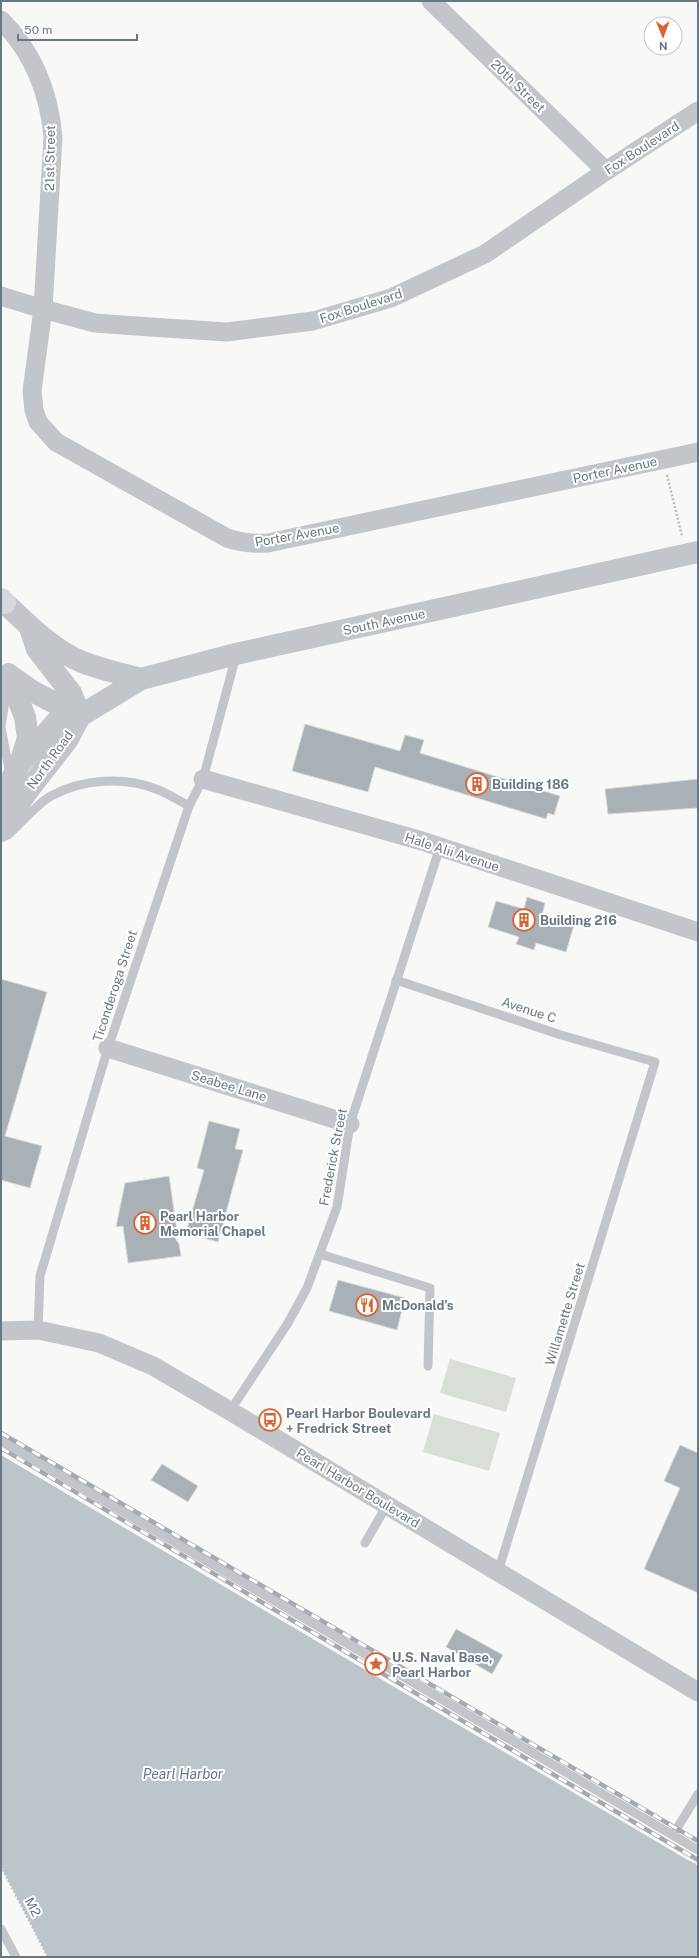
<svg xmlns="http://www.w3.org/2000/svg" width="699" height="1958" viewBox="0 0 699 1958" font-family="'Public Sans',sans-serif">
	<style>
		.green { fill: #d9dfd7 }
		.water { fill: #bcc5ca }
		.building { fill: #a9b0b6; stroke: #dadad8 }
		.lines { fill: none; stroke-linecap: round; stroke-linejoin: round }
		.path { stroke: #bcbec1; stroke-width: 2.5; stroke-dasharray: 2 2; stroke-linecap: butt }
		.service { stroke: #c2c5c9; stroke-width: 9 }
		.minor { stroke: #c2c5c9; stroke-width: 19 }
		.tertiary { stroke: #c2c5c9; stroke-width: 22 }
		.primary { stroke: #d5d9dd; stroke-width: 22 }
		.rail-casing { stroke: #a5aab0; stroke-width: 4.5 }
		.rail { stroke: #fff; stroke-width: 3; stroke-dasharray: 9; stroke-linecap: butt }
		.labels { text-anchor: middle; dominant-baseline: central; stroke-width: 4; stroke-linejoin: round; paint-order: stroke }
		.street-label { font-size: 13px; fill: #697785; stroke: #fff }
		.poi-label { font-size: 13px; font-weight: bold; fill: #697785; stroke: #fff; text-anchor: start }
		.water-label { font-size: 14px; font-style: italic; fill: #657780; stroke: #fff }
	</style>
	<rect width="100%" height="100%" fill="#f8f8f6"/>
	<g class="green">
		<path d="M450,1359L516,1378L506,1412L440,1393Z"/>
		<path d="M434,1414L500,1433L489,1471L423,1452Z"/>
	</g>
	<path class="water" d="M1,1455L698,1866V1957H48L1,1866Z"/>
	<g class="building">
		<path d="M305,724L400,751L405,735L424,740L420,753L560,796L554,815L548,813L546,819L375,767L368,792L292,771Z"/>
		<path d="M698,779V808L608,814L605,789Z"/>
		<path d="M527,897L545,903L542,915L574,925L566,952L536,943L534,950L516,944L519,937L488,927L496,901L524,909Z"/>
		<path d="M1,979L47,992L5,1136L42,1146L30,1188L1,1180Z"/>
		<path d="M209,1121L240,1129L235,1149L243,1150L218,1242L186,1233L204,1170L197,1168Z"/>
		<path d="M169,1176L177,1231L169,1229L179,1244L181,1256L128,1263L123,1226L116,1227L125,1183Z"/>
		<path d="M338,1280L405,1298L397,1330L329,1311Z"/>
		<path d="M680,1445L698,1453V1593L644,1569L680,1488L664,1481Z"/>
		<path d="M162,1464L198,1486L188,1502L151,1480Z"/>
		<path d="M456,1629L503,1655L492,1674L446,1647Z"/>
	</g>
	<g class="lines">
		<g class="path">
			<path d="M667,475L682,536"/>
			<path d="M690,1862L698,1866"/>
			<path d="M1,1866L48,1957"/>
		</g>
		<g class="service">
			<path d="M7,687L1,727L10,775"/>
			<path d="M8,835C20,824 38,803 51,796C82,779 124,776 156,789C167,793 178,800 189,806"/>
			<path d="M396,980L561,1035L655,1062L498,1572"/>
			<path d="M320,1254L430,1288L428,1366"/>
			<path d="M38,1330L40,1276L108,1048L189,806L203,779L236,656"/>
			<path d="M230,1411L288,1323L307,1288L337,1207L350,1124L440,847"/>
			<path d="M1,1440L698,1850"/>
			<path d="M365,1543L387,1505"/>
			<path d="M673,1835L698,1794"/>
			<path d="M1,1929L16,1957"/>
		</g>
		<g class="minor">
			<path d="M431,1L606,171"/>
			<path d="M1,20C34,53 49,92 53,137L43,309L32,391L34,410L38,422L56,442L227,538C241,543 253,544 268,543L698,452"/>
			<path d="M1,296L43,309L95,323L150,327L227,332L313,321L391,298L485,254L606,171L698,111"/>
			<path d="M203,779L422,841L698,932"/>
			<path d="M108,1048L350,1124"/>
			<path d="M1,1331L38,1330L99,1343L153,1366L230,1411L698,1692"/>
		</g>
		<g class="tertiary">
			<path d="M1,601L5,603C28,625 53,650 82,662C100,669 122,674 141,679"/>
			<path d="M31,631L37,649L71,693L80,716"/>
			<path d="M8,674L32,691L80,716"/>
			<path d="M9,676L25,717L28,738L21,760"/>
			<path d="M1,809L11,780L20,764L57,721L80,716L141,679L236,654L698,552"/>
			<path d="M1,831L26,793L68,739L80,716"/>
		</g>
		<path class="primary" d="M1,599L5,603"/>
		<g class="rail-casing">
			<g id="rail">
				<path d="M1,1433L698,1841"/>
				<path d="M1,1448L698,1860"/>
			</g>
		</g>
		<use href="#rail" class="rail"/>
	</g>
	<defs>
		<g id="building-ring" transform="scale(1.15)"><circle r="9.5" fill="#fff" stroke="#d86335" stroke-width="1.5"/><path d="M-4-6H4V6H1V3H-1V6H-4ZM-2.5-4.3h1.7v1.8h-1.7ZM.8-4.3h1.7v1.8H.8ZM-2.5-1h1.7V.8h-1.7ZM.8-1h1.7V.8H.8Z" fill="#d86335"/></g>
		<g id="restaurant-ring" transform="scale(1.15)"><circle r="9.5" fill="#fff" stroke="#d86335" stroke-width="1.5"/><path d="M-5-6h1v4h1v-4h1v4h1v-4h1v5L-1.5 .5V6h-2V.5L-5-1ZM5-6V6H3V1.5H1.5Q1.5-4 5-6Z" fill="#d86335"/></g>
		<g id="bus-ring" transform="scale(1.15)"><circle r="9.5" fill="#fff" stroke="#d86335" stroke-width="1.5"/><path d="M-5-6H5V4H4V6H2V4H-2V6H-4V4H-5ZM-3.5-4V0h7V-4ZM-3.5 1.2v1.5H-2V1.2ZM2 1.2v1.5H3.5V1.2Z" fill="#d86335"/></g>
		<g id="sight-ring" transform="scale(1.15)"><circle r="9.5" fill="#fff" stroke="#d86335" stroke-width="1.5"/><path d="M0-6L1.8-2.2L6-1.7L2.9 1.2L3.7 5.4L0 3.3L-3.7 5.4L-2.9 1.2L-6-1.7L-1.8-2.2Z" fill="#d86335"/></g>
	</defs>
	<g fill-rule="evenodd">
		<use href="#building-ring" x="477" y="784"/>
		<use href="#building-ring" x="524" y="920"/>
		<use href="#building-ring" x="145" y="1223"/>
		<use href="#restaurant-ring" x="367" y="1305"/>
		<use href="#bus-ring" x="270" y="1420"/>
		<use href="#sight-ring" x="376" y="1664"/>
	</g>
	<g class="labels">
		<g class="street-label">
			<text transform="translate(518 86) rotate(44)">20th Street</text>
			<text transform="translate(642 148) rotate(-33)">Fox Boulevard</text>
			<text transform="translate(50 158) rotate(-89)">21st Street</text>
			<text transform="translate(361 306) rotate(-18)">Fox Boulevard</text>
			<text transform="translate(615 470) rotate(-12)">Porter Avenue</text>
			<text transform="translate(297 535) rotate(-10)">Porter Avenue</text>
			<text transform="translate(384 622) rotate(-12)">South Avenue</text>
			<text transform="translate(50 760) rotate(-54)">North Road</text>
			<text transform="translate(452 852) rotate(18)">Hale Alii Avenue</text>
			<text transform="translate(115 986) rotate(-72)">Ticonderoga Street</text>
			<text transform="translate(529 1010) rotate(18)">Avenue C</text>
			<text transform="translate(229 1086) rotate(17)">Seabee Lane</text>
			<text transform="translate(333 1157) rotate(-79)">Frederick Street</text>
			<text transform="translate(565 1314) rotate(-73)">Willamette Street</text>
			<text transform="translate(358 1488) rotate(31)">Pearl Harbor Boulevard</text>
			<text transform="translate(33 1907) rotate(63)">M2</text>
		</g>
		<g class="poi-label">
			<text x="492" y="784">Building 186</text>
			<text x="540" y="920">Building 216</text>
			<text x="160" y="1216">Pearl Harbor<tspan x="160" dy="15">Memorial Chapel</tspan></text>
			<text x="382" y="1305">McDonald's</text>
			<text x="286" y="1413">Pearl Harbor Boulevard<tspan x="286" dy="15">+ Fredrick Street</tspan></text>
			<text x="392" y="1657">U.S. Naval Base,<tspan x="392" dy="15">Pearl Harbor</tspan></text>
		</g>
		<g class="water-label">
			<text x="183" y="1774">Pearl Harbor</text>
		</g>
	</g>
	<rect width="699" height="1958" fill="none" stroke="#697785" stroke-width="4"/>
	<g transform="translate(663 36) rotate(179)"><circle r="19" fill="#ffffff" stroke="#c3c9ce"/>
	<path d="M0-3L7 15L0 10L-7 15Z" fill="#d86335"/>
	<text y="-6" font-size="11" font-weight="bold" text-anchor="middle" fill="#697785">N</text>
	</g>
	<path d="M18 34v6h119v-6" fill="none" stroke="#697785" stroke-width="2"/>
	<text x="24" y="34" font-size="12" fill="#697785" stroke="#ffffff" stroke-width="3" paint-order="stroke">50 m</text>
</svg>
